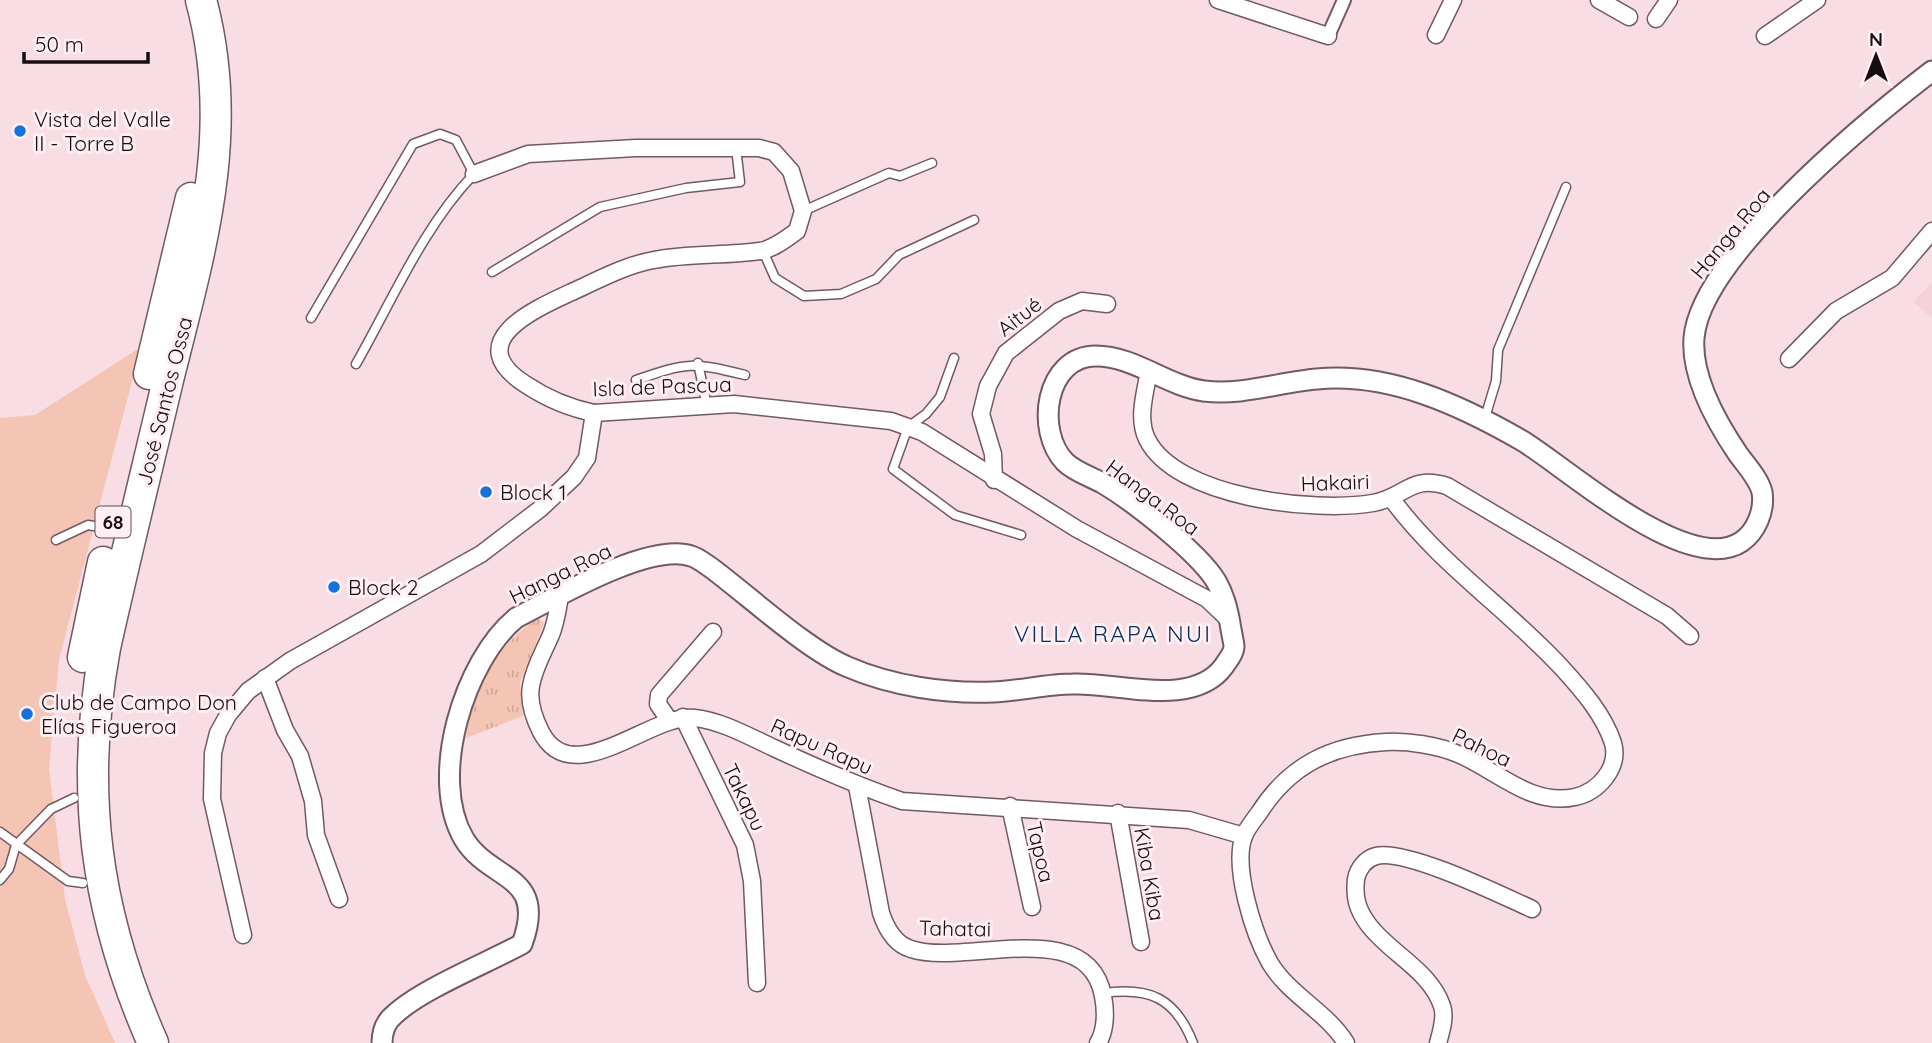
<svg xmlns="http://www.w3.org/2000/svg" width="1932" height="1043" viewBox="0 0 1932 1043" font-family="Quicksand,sans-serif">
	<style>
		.built { fill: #f4d0da }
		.grass { fill: url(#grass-tufts) }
		.pitch { fill: #f4c5b4 }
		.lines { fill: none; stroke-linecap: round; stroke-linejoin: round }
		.service-casing { stroke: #715a61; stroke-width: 11 }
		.pedestrian-casing { stroke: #715a61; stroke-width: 16 }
		.minor-casing { stroke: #715a61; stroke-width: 19 }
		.tertiary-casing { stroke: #715a61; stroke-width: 23 }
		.motorway-casing { stroke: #715a61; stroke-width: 33 }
		.service { stroke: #fff; stroke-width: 8 }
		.pedestrian { stroke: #fff; stroke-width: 12 }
		.minor { stroke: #fff; stroke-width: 16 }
		.tertiary { stroke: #fff; stroke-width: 19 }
		.motorway { stroke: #fff; stroke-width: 30 }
		.poi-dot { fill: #1372db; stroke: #ffeef2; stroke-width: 2.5 }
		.labels { text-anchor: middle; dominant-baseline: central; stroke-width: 6; stroke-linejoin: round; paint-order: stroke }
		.shield { fill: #ffeef2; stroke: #5c5054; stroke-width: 2 }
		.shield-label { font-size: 19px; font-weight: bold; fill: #160d10 }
		.poi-label { font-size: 21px; fill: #160d10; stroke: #ffeef2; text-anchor: start }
		.street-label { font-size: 21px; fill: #160d10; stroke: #ffeef2 }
		.neighbourhood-label { font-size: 23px; letter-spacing: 2px; fill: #053163; stroke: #ffeef2 }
	</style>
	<defs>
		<pattern id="grass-tufts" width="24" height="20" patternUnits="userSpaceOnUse" patternTransform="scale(1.75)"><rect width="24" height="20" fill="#f4c5b4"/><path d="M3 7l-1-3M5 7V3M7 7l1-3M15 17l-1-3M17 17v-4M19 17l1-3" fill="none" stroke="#d0a89a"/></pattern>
	</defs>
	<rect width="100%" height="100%" fill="#f9dde5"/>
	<path class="built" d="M1932,282V318L1913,302Z"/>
	<path class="grass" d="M538,618L544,623L520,683L523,716L466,738C476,687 493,648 538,618Z"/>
	<path class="pitch" d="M141,347L59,660L49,768L65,899L85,975L115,1043H0V418L35,415Z"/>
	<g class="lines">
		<g class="service-casing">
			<g id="service">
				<path d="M803,211L889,173L900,176L932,163"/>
				<path d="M763,251L775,278L804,296L841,294L876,279L899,255L974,220"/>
				<path d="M492,272L600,207L686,188L740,182L736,148"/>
				<path d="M311,318L413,144L440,134L456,140L474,174C423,227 392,301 356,364"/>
				<path d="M954,358L940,397L926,414L908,427L893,469L955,515L1021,535"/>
				<path d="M698,363L707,406"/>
				<path d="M636,380C688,362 692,362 745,375"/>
				<path d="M1484,421L1496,381L1498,350L1566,187"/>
				<path d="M56,540L88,525L112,529"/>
				<path d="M0,832L68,881L83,883"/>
				<path d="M16,845L51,809L74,798"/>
				<path d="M0,880L9,869L16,845"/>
				<path d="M1103,993C1149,987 1175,997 1193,1043"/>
			</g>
		</g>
		<g class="pedestrian-casing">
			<path id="pedestrian" d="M1328,36L1344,0"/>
		</g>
		<g class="minor-casing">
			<g id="minor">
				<path d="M1218,0L1328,36"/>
				<path d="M1599,0L1629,17"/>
				<path d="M1656,19L1669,0"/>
				<path d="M1436,35L1453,0"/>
				<path d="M1765,36L1817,0"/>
				<path d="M474,174L528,154L636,148H759L774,152L791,171L803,211L797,231C787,238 774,249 760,251C725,256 689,253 654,260C626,265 600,279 574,291C537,308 459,341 525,384C546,398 569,408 594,413L734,404L891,421L922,432L1077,529L1207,599L1229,620"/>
				<path d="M1789,359L1836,311L1892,278L1932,231"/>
				<path d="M1149,371C1145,393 1137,419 1147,439C1176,498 1315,513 1373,503C1404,498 1411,474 1447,486L1667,616L1690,636"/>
				<path d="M994,480L993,454L981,414L988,386L1006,353L1059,311L1082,301L1107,304"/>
				<path d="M560,595C558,609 556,624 550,637C543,653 534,668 531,686C528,702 534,718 541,732C573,793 652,712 695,718C722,721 750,737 774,748C817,768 858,786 902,801L1189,820L1244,836"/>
				<path d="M265,678L285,730L300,756L313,801L316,835L339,899"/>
				<path d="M683,717L745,845L752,881L757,983"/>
				<path d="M669,720L658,704L659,695L713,632"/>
				<path d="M857,786L881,913C886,928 894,944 911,949C964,967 1088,914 1103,996C1106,1011 1106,1030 1098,1043"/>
				<path d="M1010,806L1032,907"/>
				<path d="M1118,813L1141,942"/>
				<path d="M243,935L212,799L213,753L218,733L228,715L248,691L290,661L481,554L540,509L574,477L587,458L594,413"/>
				<path d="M1346,1043C1327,1012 1289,995 1270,963C1254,935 1232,867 1244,836C1247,828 1254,820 1259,813C1289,766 1330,745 1386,742C1408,741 1437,745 1458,754C1495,769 1531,807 1575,797C1598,792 1620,768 1613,743C1604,715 1582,690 1563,669C1508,609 1439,564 1391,498"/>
				<path d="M1438,1043C1441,1032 1446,1017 1442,1006C1430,970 1389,953 1368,924C1357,909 1354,897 1356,879C1358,869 1365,859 1376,856C1405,848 1501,895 1532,909"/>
			</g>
		</g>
		<g class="tertiary-casing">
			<path id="tertiary" d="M382,1043C382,1032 386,1021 395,1014C422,989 487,963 522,944C548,873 490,882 464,839C428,778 464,661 516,618C555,598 649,542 691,556C698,558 704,563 710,567C748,595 807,650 848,667C892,686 946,694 993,692C1020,691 1046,684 1073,684C1117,682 1193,709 1224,666C1228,660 1234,653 1234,646C1234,644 1230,625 1230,623C1227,607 1224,595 1216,581C1198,552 1134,502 1104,484C1092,477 1075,472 1065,462C1035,431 1045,356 1096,356C1134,356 1167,386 1204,391C1241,396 1280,382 1317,379C1389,372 1460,405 1521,440C1565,466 1687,577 1741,542C1756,532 1765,511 1762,492C1759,479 1746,465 1738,454C1717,423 1691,377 1694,338C1700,258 1868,120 1932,71"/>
		</g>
		<g class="motorway-casing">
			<g id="motorway">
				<path d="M149,374L191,198"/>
				<path d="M83,657L103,562"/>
				<path d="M153,1043C95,912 79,789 105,648C125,558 147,469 168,380C200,251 237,133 201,0"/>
			</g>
		</g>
		<use href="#service" class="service"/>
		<use href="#pedestrian" class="pedestrian"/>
		<use href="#minor" class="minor"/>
		<use href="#tertiary" class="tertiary"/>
		<use href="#motorway" class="motorway"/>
	</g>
	<g class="poi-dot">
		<circle cx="20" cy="131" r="7"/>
		<circle cx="486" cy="492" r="7"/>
		<circle cx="334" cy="587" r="7"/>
		<circle cx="27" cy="714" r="7"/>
	</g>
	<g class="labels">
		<rect class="shield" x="95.5" y="506.5" width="35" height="31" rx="5"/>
		<g class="shield-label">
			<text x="113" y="522">68</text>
		</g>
		<g class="poi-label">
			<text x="34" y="119">Vista del Valle<tspan x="34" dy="24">II - Torre B</tspan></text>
			<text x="500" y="492">Block 1</text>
			<text x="348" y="587">Block 2</text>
			<text x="41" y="702">Club de Campo Don<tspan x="41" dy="24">Elías Figueroa</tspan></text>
		</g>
		<g class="street-label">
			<text transform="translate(1730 233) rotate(-50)">Hanga Roa</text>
			<text transform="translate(1019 316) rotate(-38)">Aitué</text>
			<text transform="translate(662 386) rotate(-2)">Isla de Pascua</text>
			<text transform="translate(164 401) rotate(-76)">José Santos Ossa</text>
			<text transform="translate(1335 482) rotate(-2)">Hakairi</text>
			<text transform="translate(1153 497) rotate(37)">Hanga Roa</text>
			<text transform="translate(560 573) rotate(-26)">Hanga Roa</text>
			<text transform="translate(822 746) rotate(24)">Rapu Rapu</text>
			<text transform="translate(1482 747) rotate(26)">Pahoa</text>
			<text transform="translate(745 797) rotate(64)">Takapu</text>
			<text transform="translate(1041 852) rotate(77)">Tapoa</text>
			<text transform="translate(1150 874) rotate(80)">Kiba Kiba</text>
			<text transform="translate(955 928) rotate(1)">Tahatai</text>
		</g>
		<g class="neighbourhood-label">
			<text x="1113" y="633">VILLA RAPA NUI</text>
		</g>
	</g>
	<g transform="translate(1876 56)" stroke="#ffeef2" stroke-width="5" paint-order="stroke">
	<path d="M0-5L12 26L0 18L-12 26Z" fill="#160d10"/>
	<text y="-10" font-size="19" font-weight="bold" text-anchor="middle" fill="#160d10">N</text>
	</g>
	<path d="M24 52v10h124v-10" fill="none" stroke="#160d10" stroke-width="3.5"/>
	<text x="35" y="52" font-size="21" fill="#160d10" stroke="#ffeef2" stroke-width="5" paint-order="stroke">50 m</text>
</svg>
